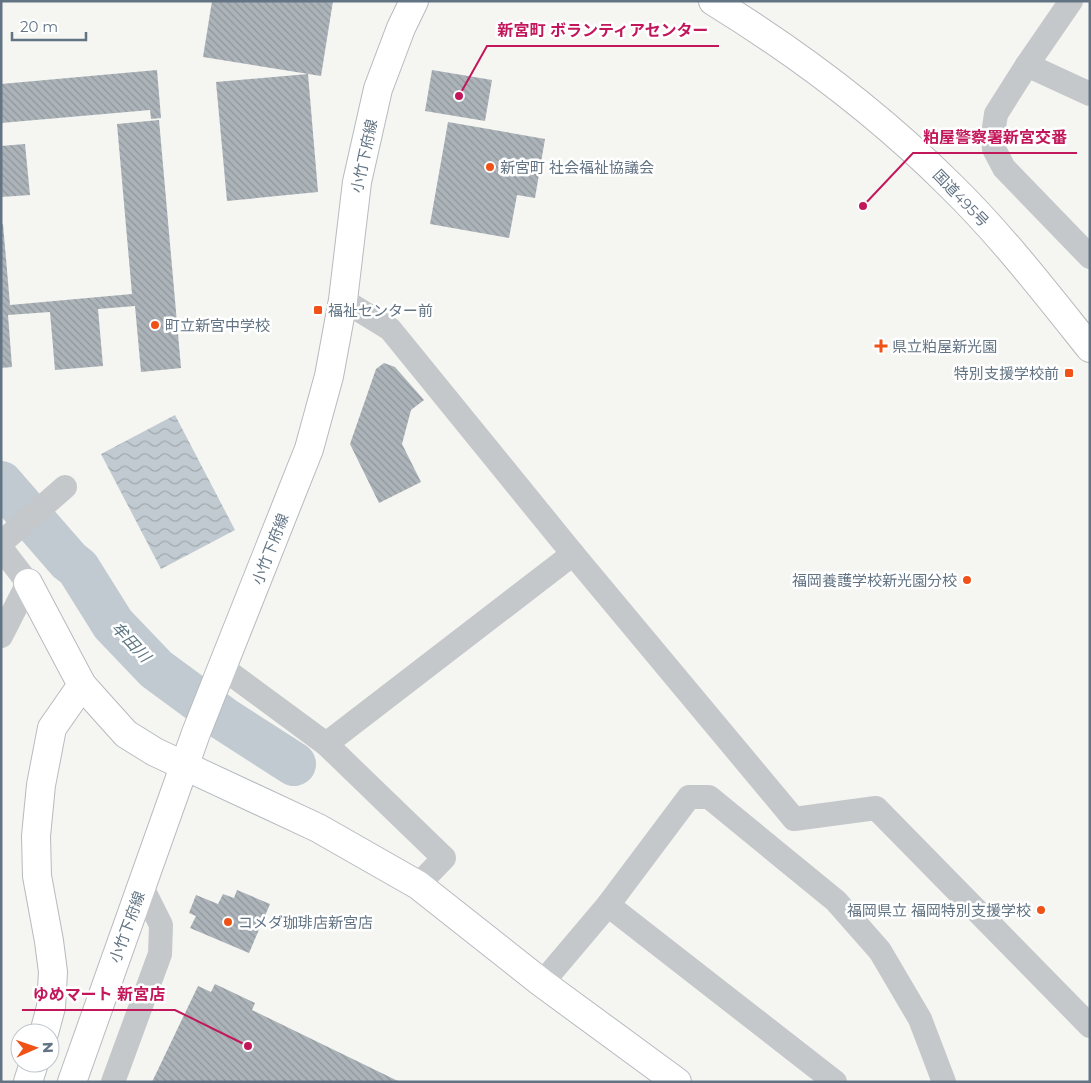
<svg xmlns="http://www.w3.org/2000/svg" width="1091" height="1083" viewBox="0 0 1091 1083" font-family="Montserrat,'Noto Sans JP',sans-serif">
	<style>
		.water { fill: url(#water-waves) }
		.lines { fill: none; stroke-linecap: round; stroke-linejoin: round }
		.river { stroke: #c0cad0; stroke-width: 44 }
		.building { fill: url(#building-back-hatch) }
		.secondary-casing { stroke: #b6bbc0; stroke-width: 30 }
		.highway-casing { stroke: #b6babd; stroke-width: 30 }
		.street { stroke: #c4c8cb; stroke-width: 24 }
		.secondary { stroke: #fff; stroke-width: 28 }
		.highway { stroke: #fff; stroke-width: 28 }
		.poi-dot { fill: #ef5117; stroke: #fff; stroke-width: 2 }
		.labels { text-anchor: middle; dominant-baseline: central; stroke-width: 5; stroke-linejoin: round; paint-order: stroke }
		.street-label { font-size: 15px; fill: #627484; stroke: #fff }
		.poi-label { font-size: 15px; fill: #627484; stroke: #fff; text-anchor: start }
		.water-label { font-size: 16px; font-style: italic; fill: #5d7782; stroke: #fff }
		.leader { fill: none; stroke: #c2185b; stroke-width: 2 }
		.callout-dot { fill: #c2185b; stroke: #fff; stroke-width: 2 }
		.callout-label { font-size: 16px; text-anchor: middle; font-weight: bold; fill: #c2185b; stroke: #fff; stroke-width: 5; stroke-linejoin: round; paint-order: stroke }
	</style>
	<defs>
		<pattern id="water-waves" width="16" height="10" patternUnits="userSpaceOnUse" patternTransform="scale(1.25)"><rect width="16" height="10" fill="#c0cad0"/><path d="M0 5q4-4 8 0t8 0" fill="none" stroke="#9fa9ae"/></pattern>
		<pattern id="building-back-hatch" width="6" height="6" patternUnits="userSpaceOnUse" patternTransform="scale(1.25)"><rect width="6" height="6" fill="#acb4ba"/><path d="M-1 5l2 2M0 0l6 6M5-1l2 2" fill="none" stroke="#8f979d"/></pattern>
	</defs>
	<rect width="100%" height="100%" fill="#f5f5f1"/>
	<path class="water" d="M175,415L235,530L161,569L101,454Z"/>
	<g class="lines">
		<path class="river" d="M1,483L69,561L78,568L113,624L156,669L224,719L294,764"/>
	</g>
	<g class="building">
		<path d="M212,1H333L321,76L203,57Z"/>
		<path d="M157,70L161,118L151,119L150,110L1,123V84Z"/>
		<path d="M432,70L492,80L485,121L425,111Z"/>
		<path d="M308,74L318,192L227,201L216,82Z"/>
		<path d="M159,120L181,368L141,372L135,306L98,309L103,366L55,370L50,312L8,315L12,367L1,368V224H3L10,305L132,294L117,124Z"/>
		<path d="M448,122L545,139L535,198L517,195L509,238L430,224Z"/>
		<path d="M25,144L30,195L1,197V146Z"/>
		<path d="M384,363L395,367L424,400L411,410L402,444L421,482L379,503L350,444L376,369Z"/>
		<path d="M237,890L270,904L249,953L190,928L196,916L189,913L196,895L218,904L223,894L234,898Z"/>
		<path d="M215,984L255,1003L252,1010L400,1082H152L198,986L211,992Z"/>
	</g>
	<g class="lines">
		<g class="secondary-casing">
			<g id="secondary">
				<path d="M28,583L82,685L126,734L155,752L318,828L418,885L542,983L677,1082"/>
				<path d="M44,1033L51,1007L53,972L49,941L37,876L36,836L41,785L52,728L82,685"/>
				<path d="M28,1082L34,1063"/>
				<path d="M72,1082L196,733L309,449L329,376L343,300L357,182L378,89L401,28L414,1"/>
			</g>
		</g>
		<g class="highway-casing">
			<path id="highway" d="M713,1C799,54 881,116 952,187C1002,236 1046,293 1090,348"/>
		</g>
		<g class="street">
			<path d="M1071,1L1027,65L996,114L993,134L994,149L1004,168L1090,257"/>
			<path d="M1027,65L1090,94"/>
			<path d="M343,300L390,329L573,554L794,819L876,808L1090,1026"/>
			<path d="M1,543L65,487"/>
			<path d="M1,548L28,583L1,636"/>
			<path d="M223,668L326,744L444,858L418,885"/>
			<path d="M326,744L573,554"/>
			<path d="M608,905L835,1082"/>
			<path d="M542,983L608,905L689,797H709L836,901L880,951L920,1019L944,1082"/>
			<path d="M113,1082L160,954L161,925L142,887"/>
		</g>
		<use href="#secondary" class="secondary"/>
		<use href="#highway" class="highway"/>
	</g>
	<g class="poi-dot">
		<circle cx="490" cy="167" r="5"/>
		<rect x="313" y="305" width="10" height="10" rx="2.5"/>
		<circle cx="155" cy="325" r="5"/>
		<path d="M878.5 338.5h5v5h5v5h-5v5h-5v-5h-5v-5h5z"/>
		<rect x="1064" y="368" width="10" height="10" rx="2.5"/>
		<circle cx="967" cy="580" r="5"/>
		<circle cx="1041" cy="910" r="5"/>
		<circle cx="228" cy="922" r="5"/>
	</g>
	<g class="labels">
		<g class="street-label">
			<text transform="translate(364 156) rotate(-78)">小竹下府線</text>
			<text transform="translate(961 198) rotate(46)">国道495号</text>
			<text transform="translate(270 549) rotate(-69)">小竹下府線</text>
			<text transform="translate(127 927) rotate(-70)">小竹下府線</text>
		</g>
		<g class="poi-label">
			<text x="500" y="167">新宮町 社会福祉協議会</text>
			<text x="328" y="310">福祉センター前</text>
			<text x="165" y="325">町立新宮中学校</text>
			<text x="892" y="346">県立粕屋新光園</text>
			<text x="1059" y="373" text-anchor="end">特別支援学校前</text>
			<text x="957" y="580" text-anchor="end">福岡養護学校新光園分校</text>
			<text x="1031" y="910" text-anchor="end">福岡県立 福岡特別支援学校</text>
			<text x="238" y="922">コメダ珈琲店新宮店</text>
		</g>
		<g class="water-label">
			<text transform="translate(131 642) rotate(47)">牟田川</text>
		</g>
	</g>
	<path class="leader" d="M459 96L487 46H719M863 206L913 153H1077M248 1046L175 1010H22"/>
	<g class="callout-dot">
		<circle cx="459" cy="96" r="5"/>
		<circle cx="863" cy="206" r="5"/>
		<circle cx="248" cy="1046" r="5"/>
	</g>
	<g class="callout-label">
		<text x="603" y="36">新宮町 ボランティアセンター</text>
		<text x="995" y="143">粕屋警察署新宮交番</text>
		<text x="99" y="1000">ゆめマート 新宮店</text>
	</g>
	<rect width="1091" height="1083" fill="none" stroke="#627484" stroke-width="5"/>
	<g transform="translate(35 1048) rotate(88)"><circle r="24" fill="#ffffff" stroke="#c0c7ce"/>
	<path d="M0-4L9 19L0 12L-9 19Z" fill="#ef5117"/>
	<text y="-8" font-size="14" font-weight="bold" text-anchor="middle" fill="#627484">N</text>
	</g>
	<path d="M12 32v8h74v-8" fill="none" stroke="#627484" stroke-width="2.5"/>
	<text x="20" y="32" font-size="15" fill="#627484" stroke="#ffffff" stroke-width="4" paint-order="stroke">20 m</text>
</svg>
